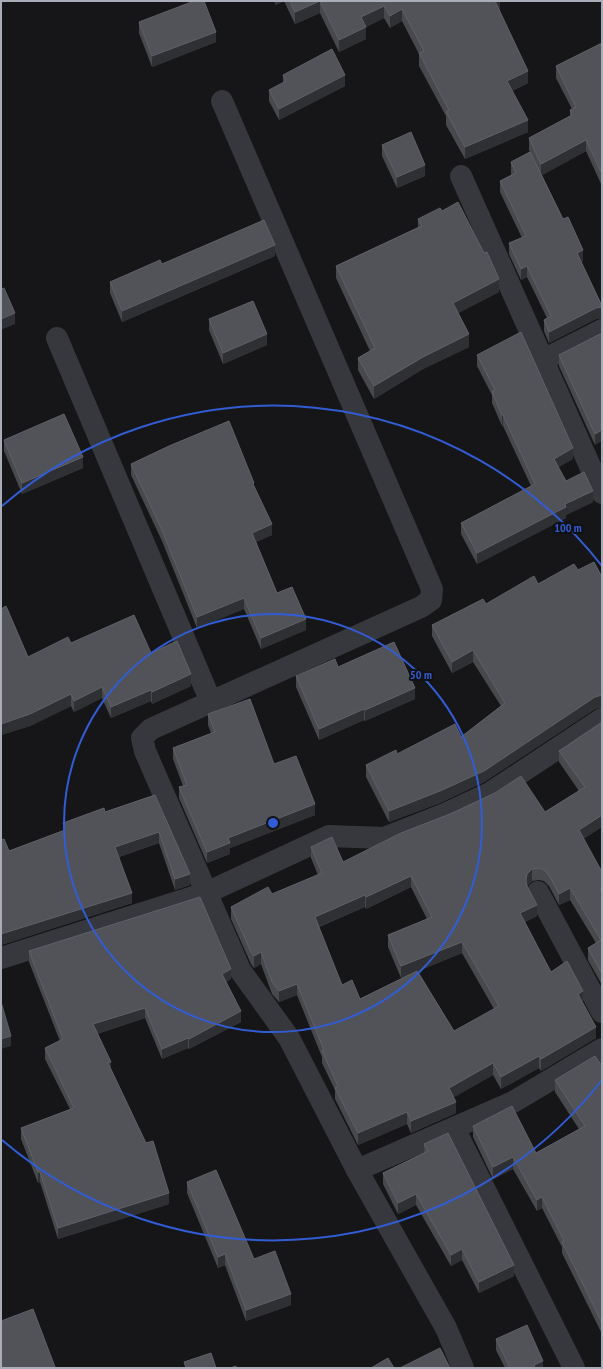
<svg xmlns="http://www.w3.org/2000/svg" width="603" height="1369" viewBox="0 0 603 1369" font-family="'PT Sans Narrow',sans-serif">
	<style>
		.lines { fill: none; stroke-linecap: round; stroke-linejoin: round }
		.minor { stroke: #37383d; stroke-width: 22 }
		.wall { fill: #47494d; fill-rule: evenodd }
		.shaded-wall { fill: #2f3033 }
		.building { fill: #525359; stroke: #5f6168; fill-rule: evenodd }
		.ring { fill: none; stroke: #325cd3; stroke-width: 2 }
		.centre { fill: #325cd3; stroke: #111113; stroke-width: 2 }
		.ring-label { font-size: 12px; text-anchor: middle; font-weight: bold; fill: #325cd3; stroke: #111113; stroke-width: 4; stroke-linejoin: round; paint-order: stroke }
	</style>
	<rect width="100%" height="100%" fill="#161618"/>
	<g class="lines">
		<g class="minor">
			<path d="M222,101L432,589L431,600L421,607L151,729L142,738L145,751L240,970L289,1038L357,1170L446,1328L463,1368"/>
			<path d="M461,176L602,493"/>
			<path d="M57,338L211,702"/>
			<path d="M543,360L602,330"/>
			<path d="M538,892L602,1012"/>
			<path d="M1,958L206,893L329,836L384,838L445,814L490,793L602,719"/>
			<path d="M454,1128L574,1368"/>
			<path d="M357,1170L513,1102L602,1049"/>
		</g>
	</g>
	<g class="wall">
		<path d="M274,1H500L499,10L528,83L512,91L528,132L465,159L446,125V116L419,66V54L402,21L390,28L384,18L366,27V39L339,52L320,13L295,24L284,1L276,5Z"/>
		<path d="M139,22L216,42L152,67L139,33Z"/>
		<path d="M602,43V186L586,151L542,175L583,261L581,262L602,306V318L596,319L549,343L544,331V320L547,318L527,277L521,280L509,254V243L522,238L500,192V181L511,175V162L530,152L529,150V138L570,116V110L572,109L556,78V66Z"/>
		<path d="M283,75L345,86L279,120L269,101V90L283,83Z"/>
		<path d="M382,145L425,176L397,188L382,156Z"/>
		<path d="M442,211L484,253L499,292L458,313L469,347L423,369L374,399L358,370V358L370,351L336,278V266L418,227V219Z"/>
		<path d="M275,256L122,322L110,293V282L162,264Z"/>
		<path d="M209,319L267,345L223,364L209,330Z"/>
		<path d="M602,333L595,445L559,366V355Z"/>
		<path d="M477,355L573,459L558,467L566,481L593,502L566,515V518L477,564L461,534V523L531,486L503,426H502L492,403V395L477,366Z"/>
		<path d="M4,440L83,468L22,494L4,451Z"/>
		<path d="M131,464L254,486L272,535L256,542L277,593L306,630L261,649L244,609L197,628L162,541L131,475Z"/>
		<path d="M578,570L602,577V707L595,709L484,782L440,803L389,822L366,777V765L397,754L461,737L501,706L473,662L452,673L432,636V625L538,584Z"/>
		<path d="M1,609L28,657L71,643L151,653L191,686L152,704L151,701L111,718L102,698L74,712L71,706L30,726L1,735Z"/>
		<path d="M338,667L415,699L365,721L364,720L319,740L296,687V676Z"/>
		<path d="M208,714L274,764L315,815L230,848V854L207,863L179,798V787L183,786L173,759V748L211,733L208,725Z"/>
		<path d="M602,722V827L583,839L602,872V985L588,960V948L596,943L570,900L559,905L549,886L544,881L539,880L532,881L527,886L537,916L525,922L551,972L582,1002L596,1038L541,1071L539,1068L501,1089L493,1075L454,1097L456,1113L411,1133L407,1124L358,1145L335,1099V1090L322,1063V1057L297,995L279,1002L272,994L261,964L254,968L251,964L231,919V907L272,894L318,875L311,858V847L343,862L545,812L579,791L559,762V751ZM411,887L427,919L388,935V947L401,978L411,974L360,999L342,985L319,927L365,907L366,909ZM462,953L494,1009L454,1031L418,971Z"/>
		<path d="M155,795L190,885L175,890L159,843L119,857L132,903L1,945V840L9,851L63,831V823L105,812Z"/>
		<path d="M29,951L231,979L226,982L241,1022L189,1049L188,1048L162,1059L145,1018L97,1034L111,1070L169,1204L58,1239L40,1182L38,1183L21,1139V1128L70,1109L45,1059V1048L60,1041L29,962Z"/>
		<path d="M602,1066V1334L562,1253V1247L542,1208L537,1211L513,1169L493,1179L473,1137V1126L536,1153L579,1129L555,1092V1080Z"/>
		<path d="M424,1144L514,1276L479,1293L462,1260L451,1266L416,1205L398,1214L383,1184V1173L424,1153Z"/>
		<path d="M187,1182L291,1305L246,1321L225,1265L218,1268L187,1193Z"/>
		<path d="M496,1339L543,1368H505L496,1350Z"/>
	</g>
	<g class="shaded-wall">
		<path d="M276,1H284L276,5Z"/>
		<path d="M320,1V13L295,24V12Z"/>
		<path d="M495,1H500V10L495,12Z"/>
		<path d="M384,6V18L366,27V39L339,52V40L361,17Z"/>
		<path d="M402,9V21L390,28V16Z"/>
		<path d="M216,32V42L152,67V56Z"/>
		<path d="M528,71V83L507,93V81Z"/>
		<path d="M345,75V86L279,120V109Z"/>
		<path d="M528,120V132L465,159V147Z"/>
		<path d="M586,140V151L541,176V164Z"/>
		<path d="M425,165V176L397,188V177Z"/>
		<path d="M275,245V256L122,322V311Z"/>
		<path d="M583,250V261L577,264V253Z"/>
		<path d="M527,266V277L521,280V269Z"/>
		<path d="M499,279V292L453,316V303Z"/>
		<path d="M602,307V318L596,319L549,343V332L596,308Z"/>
		<path d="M15,313V324L1,330V319Z"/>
		<path d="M267,334V345L223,364V353Z"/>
		<path d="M469,334V347L423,369L374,399V386L423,357Z"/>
		<rect x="502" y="415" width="1" height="11"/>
		<path d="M602,430V441L595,445V434Z"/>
		<path d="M573,448V459L554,470V459Z"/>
		<path d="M83,457V468L22,494V483Z"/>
		<path d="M593,491V502L566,515V518L477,564V553L565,504Z"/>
		<path d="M272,524V535L252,544V533Z"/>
		<path d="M244,598V609L197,628V617Z"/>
		<path d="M306,619V630L261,649V638Z"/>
		<path d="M473,650V662L452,673V662Z"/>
		<path d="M191,674V686L152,704V692Z"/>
		<path d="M102,687V698L74,712V701Z"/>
		<path d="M415,688V699L365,721V710Z"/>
		<path d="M151,690V701L111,718V707Z"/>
		<path d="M71,694V706L30,726L1,735V724Z"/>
		<path d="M601,695V707L595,709L484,782L440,803L389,822V811L595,697Z"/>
		<path d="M364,709V720L319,740V729Z"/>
		<path d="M315,804V815L230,848V854L207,863V852L228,838Z"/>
		<path d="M602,815V827L579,842V830Z"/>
		<path d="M159,832V843L115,858V847Z"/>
		<path d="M532,869V881L527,886L526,891V880L527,874Z"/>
		<path d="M190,874V885L175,890V879Z"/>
		<path d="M411,876V887L366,909V897Z"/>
		<path d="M570,888V900L559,905V894Z"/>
		<path d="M132,893V903L1,945V934Z"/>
		<path d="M365,895V907L315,928V917Z"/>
		<path d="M537,905V916L520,924V913Z"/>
		<path d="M462,942V953L401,978V966Z"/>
		<path d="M261,952V964L254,968V956Z"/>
		<path d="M231,969V979L222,984V974Z"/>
		<path d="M297,984V995L279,1002V991Z"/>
		<path d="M583,991V1002L578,994Z"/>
		<path d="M145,1008V1018L93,1035V1024Z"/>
		<path d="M241,1011V1022L189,1049V1039Z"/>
		<path d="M596,1027V1038L541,1071V1059Z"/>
		<path d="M11,1036V1046L1,1049V1039Z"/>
		<path d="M188,1038V1048L162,1059V1049Z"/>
		<path d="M539,1056V1068L501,1089V1077Z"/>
		<path d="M111,1062V1072L108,1063Z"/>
		<path d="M493,1063V1075L449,1100V1088Z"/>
		<path d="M456,1102V1113L411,1133V1121Z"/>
		<path d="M407,1112V1124L358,1145V1133Z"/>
		<path d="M513,1157V1169L493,1179V1167Z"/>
		<path d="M38,1172H40V1182L38,1183Z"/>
		<path d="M169,1193V1204L58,1239V1228Z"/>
		<path d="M416,1194V1205L398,1214V1203Z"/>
		<path d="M542,1197V1208L537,1211V1200Z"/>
		<path d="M462,1249V1260L451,1266V1255Z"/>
		<path d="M225,1254V1265L218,1268V1257Z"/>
		<path d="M514,1265V1276L479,1293V1282Z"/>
		<path d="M291,1294V1305L246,1321V1310Z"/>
		<path d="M543,1361V1368H534V1365Z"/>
	</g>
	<g class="building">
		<path d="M194,1H204L216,32L152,56L139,22Z"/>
		<path d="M290,1H320L295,12Z"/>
		<path d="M320,1H495L528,71L507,81L528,120L465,147L446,112L449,110L419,53L424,51L402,9L390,16L384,6L361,17L366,27L339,40Z"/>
		<path d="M602,43V174L586,140L541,164L529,138L572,115L570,110L576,107L556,66Z"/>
		<path d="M332,49L345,75L279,109L269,90L286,81L283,75Z"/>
		<path d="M411,132L425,165L397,177L382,145Z"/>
		<path d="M530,152L563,219L568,217L583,250L577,253L602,306V307L596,308L549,332L544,320L551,316L527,266L521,269L509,243L526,236L500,181L516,173L511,162Z"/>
		<path d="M458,202L484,253L487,252L499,279L453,303L469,334L423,357L374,386L358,358L375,348L336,266L422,226L418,219L440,208L442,211Z"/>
		<path d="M264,220L275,245L122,311L110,282L160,260L162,264Z"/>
		<path d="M4,288L15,313L1,319V289Z"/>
		<path d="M253,301L267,334L223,353L209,319Z"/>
		<path d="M521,332L573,448L554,459L566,481L584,472L593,491L565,504L566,507L477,553L461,523L535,484L503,415H502L492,392L495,390L477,355Z"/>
		<path d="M602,333V430L595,434L559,355Z"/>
		<path d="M64,414L83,457L22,483L4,440Z"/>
		<path d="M229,421L254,483L253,484L272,524L252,533L277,593L292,587L306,619L261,638L244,598L197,617L162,530L131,464L169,446Z"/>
		<path d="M594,562L602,577V695L595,697L484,771L440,791L389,811L366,765L396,750L397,754L455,724L461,737L505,703L473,650L452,662L432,625L483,599L486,604L534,576L538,584L574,564L578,570Z"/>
		<path d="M6,606L28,657L68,637L71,643L134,615L151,653L177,641L191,674L152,692L151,690L111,707L102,687L74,701L71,694L30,714L1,724V609Z"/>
		<path d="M394,642L415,688L365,710L364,709L319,729L296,676L335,659L338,667Z"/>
		<path d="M250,699L274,764L296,756L315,804L228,838L230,843L207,852L179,787L187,785L173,748L215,732L208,714Z"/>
		<path d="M602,722V815L579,830L602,872V887L600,888L602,892V974L588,948L601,940L570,888L559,894L549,875L544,870L539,868L532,869L527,874L526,880L527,886L537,905L520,913L551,972L567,961L583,991L578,994L596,1027L541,1059L539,1056L501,1077L493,1063L449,1088L456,1102L411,1121L407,1112L358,1133L335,1088L338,1086L322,1051L324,1050L297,984L279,991L272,982L261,952L254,956L251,952L231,907L268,887L272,894L322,873L311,847L332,837L343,862L401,833L450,814L495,793L521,776L545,812L585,787L559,751ZM411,876L432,917L388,935L401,966L462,942L499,1006L454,1031L417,971L360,999L352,980L342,985L315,917L365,895L366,897Z"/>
		<path d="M155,795L190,874L175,879L159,832L115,847L132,893L1,934V840L4,839L9,851L65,830L63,823L104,808L105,812Z"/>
		<path d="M200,897L231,969L222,974L241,1011L189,1039L188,1038L162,1049L145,1008L93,1024L111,1062L108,1063L146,1143L153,1141L169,1193L58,1228L40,1172H38L21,1128L74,1108L45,1048L63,1039L29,951Z"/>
		<path d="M1,1002L11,1036L1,1039Z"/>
		<path d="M595,1056L602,1066V1323L562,1242L564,1241L542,1197L537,1200L513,1157L493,1167L473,1126L512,1106L536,1153L585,1126L555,1080Z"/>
		<path d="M448,1133L514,1265L479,1282L462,1249L451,1255L416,1194L398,1203L383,1173L428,1151L424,1144Z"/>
		<path d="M216,1170L254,1259L275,1251L291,1294L246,1310L225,1254L218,1257L187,1182Z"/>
		<path d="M33,1309L55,1367L52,1368H1V1321Z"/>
		<path d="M527,1325L543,1361L534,1365L535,1368H510L496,1339Z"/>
		<path d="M440,1348L450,1368H400Z"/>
		<path d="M211,1353L216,1368H186L184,1362Z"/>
		<path d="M388,1358L394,1368H371Z"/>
		<path d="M236,1366V1368H230Z"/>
	</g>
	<g class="ring">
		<circle cx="273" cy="823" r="209"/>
		<path d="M602 1080A417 417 0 0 1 2 1140M2 506A417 417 0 0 1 602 566"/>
	</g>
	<circle cx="273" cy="823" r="6" class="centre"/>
	<g class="ring-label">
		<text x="568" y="532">100 m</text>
		<text x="421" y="679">50 m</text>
	</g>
	<rect width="603" height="1369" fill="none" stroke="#a8adb8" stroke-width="4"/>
</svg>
